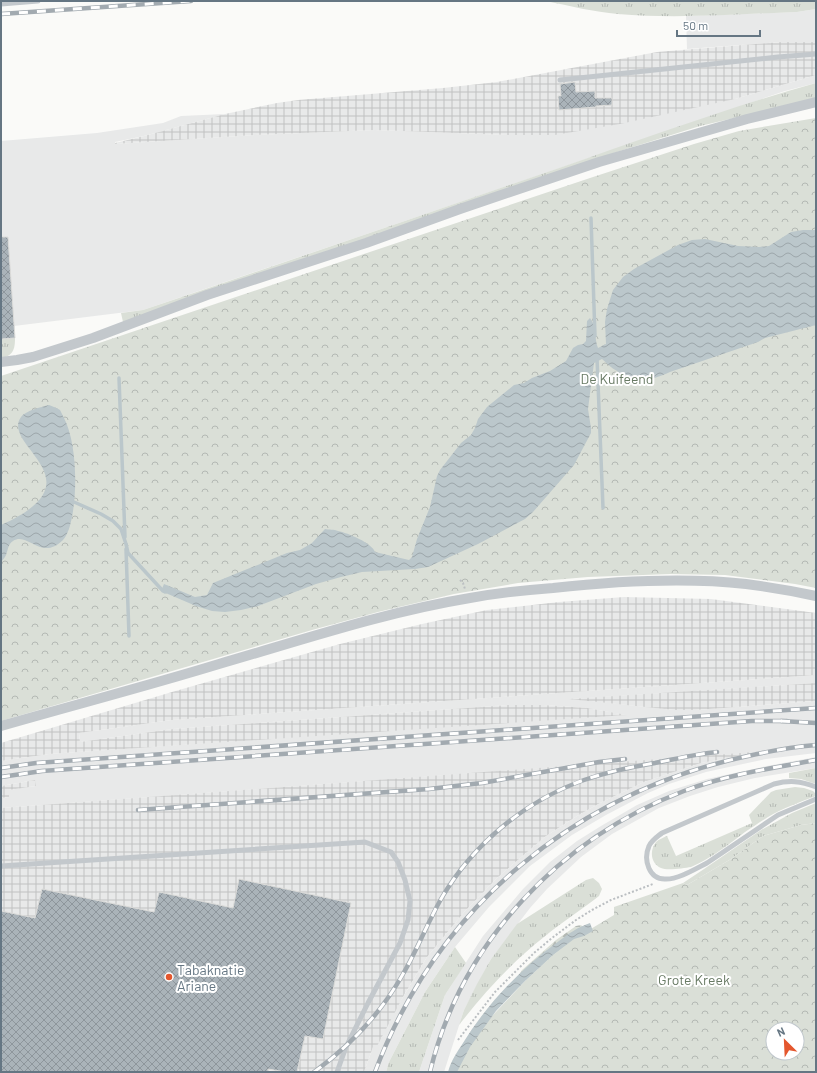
<svg xmlns="http://www.w3.org/2000/svg" width="817" height="1073" viewBox="0 0 817 1073" font-family="Barlow,sans-serif">
	<style>
		.built { fill: #e8e9e9 }
		.industrial { fill: url(#industrial-grid) }
		.grass { fill: url(#grass-tufts) }
		.forest { fill: url(#forest-firs) }
		.park { fill: url(#park-crowns); fill-rule: evenodd }
		.water { fill: url(#water-waves) }
		.lines { fill: none; stroke-linecap: round; stroke-linejoin: round }
		.stream { stroke: #bbc7cb; stroke-width: 3.5 }
		.building { fill: url(#building-cross-hatch); stroke: #dcdcda }
		.path { stroke: #bbbfc2; stroke-width: 2; stroke-dasharray: 2 2; stroke-linecap: butt }
		.lane { stroke: #c3c8cc; stroke-width: 5 }
		.street { stroke: #c3c8cc; stroke-width: 10 }
		.rail-casing { stroke: #a2aab0; stroke-width: 4.5 }
		.rail { stroke: #fff; stroke-width: 3; stroke-dasharray: 9; stroke-linecap: butt }
		.poi-dot { fill: #e4572e; stroke: #fff; stroke-width: 1.5 }
		.labels { text-anchor: middle; dominant-baseline: central; stroke-width: 4; stroke-linejoin: round; paint-order: stroke }
		.park-label { font-size: 14px; fill: #687a64; stroke: #fff }
		.poi-label { font-size: 14px; fill: #657683; stroke: #fff; text-anchor: start }
	</style>
	<defs>
		<pattern id="industrial-grid" width="8" height="8" patternUnits="userSpaceOnUse"><rect width="8" height="8" fill="#e8e9e9"/><path d="M0 4h8M4 0v8" fill="none" stroke="#c0c1c2"/></pattern>
		<pattern id="grass-tufts" width="24" height="20" patternUnits="userSpaceOnUse"><rect width="24" height="20" fill="#dadfd7"/><path d="M3 7l-1-3M5 7V3M7 7l1-3M15 17l-1-3M17 17v-4M19 17l1-3" fill="none" stroke="#b4b9b4"/></pattern>
		<pattern id="forest-firs" width="22" height="20" patternUnits="userSpaceOnUse"><rect width="22" height="20" fill="#dadfd7"/><path d="M5 1l3.5 6h-7zM16 11l3.5 6h-7z" fill="#b4b9b4"/></pattern>
		<pattern id="park-crowns" width="20" height="18" patternUnits="userSpaceOnUse"><rect width="20" height="18" fill="#dadfd7"/><path d="M2 6a3 3 0 1 1 6 0M12 15a3 3 0 1 1 6 0" fill="none" stroke="#b4b9b4"/></pattern>
		<pattern id="water-waves" width="16" height="10" patternUnits="userSpaceOnUse"><rect width="16" height="10" fill="#bbc7cb"/><path d="M0 5q4-4 8 0t8 0" fill="none" stroke="#9ca6aa"/></pattern>
		<pattern id="building-cross-hatch" width="8" height="8" patternUnits="userSpaceOnUse"><rect width="8" height="8" fill="#aab3b9"/><path d="M0 0l8 8M0 8l8-8" fill="none" stroke="#8e969c"/></pattern>
	</defs>
	<rect width="100%" height="100%" fill="#fafaf8"/>
	<g class="built">
		<path d="M816,9V42H781L687,49L686,16L797,12Z"/>
		<path d="M816,75V83L785,91L697,121L355,238L143,310L14,326L1,325V141L97,133L163,123L181,116L225,114L144,136L115,142V144L255,135L375,130L509,135L735,99Z"/>
		<path d="M816,675V683L573,699L674,710H696L816,701V753L766,759L706,772L669,784L648,793L606,815L572,835L530,866L489,907L455,947L425,992L389,1062L386,1072H364L373,1047L427,957L465,911L497,878L546,836L577,816L600,803L644,782L701,763L761,752L1,808V798L9,797L8,790L36,786L35,780L1,786V761L49,754L492,723L625,715L587,708L544,705H508L173,729L136,734L80,742L79,733L172,720Z"/>
		<path d="M816,757V768L755,778L718,787L690,796L659,808L612,834L581,857L547,889L530,908L491,959L464,1010L444,1072H419L445,995L483,936L523,889L550,862L577,841L601,826L637,805L669,791L707,779L767,766Z"/>
	</g>
	<g class="industrial">
		<path d="M781,42H816V75L735,99L620,124L555,135H509L375,130L255,135L115,144V143L144,136L225,114L277,103L298,100L443,88L497,82L657,52Z"/>
		<path d="M624,597L711,599L816,613V675L172,720L79,733L80,742L136,734L173,729L508,705H544L587,708L627,715L49,754L1,761V743L172,692L340,644L422,624L487,610L559,602Z"/>
		<path d="M816,683V701L696,710H674L569,699Z"/>
		<path d="M767,751L701,763L644,782L600,803L577,816L546,836L497,878L465,911L427,957L404,995L376,1048L373,1047L364,1072H1V808Z"/>
		<path d="M35,780L36,786L9,790V797L1,798V786Z"/>
	</g>
	<g class="grass">
		<path d="M546,1H816V9L797,12C738,14 677,19 618,14C594,12 570,6 546,1Z"/>
		<path d="M816,83V99L700,126L620,151L123,322L121,313L143,310C283,263 422,215 562,167C646,138 730,107 816,83Z"/>
		<path d="M15,338C15,350 13,355 1,359V339Z"/>
		<path d="M816,768V784L801,779L789,778V773Z"/>
		<path d="M795,787L804,788L813,791L816,794V796C800,802 783,808 768,817C760,822 753,827 745,832C732,842 719,852 705,860C701,862 696,865 691,867C684,868 667,871 661,868C651,864 649,851 656,842C659,839 663,838 667,836L676,856L752,823L749,815L771,792L776,790Z"/>
		<path d="M816,803V823L801,825L763,836L731,859L687,885L683,883L704,869L761,830L792,813Z"/>
		<path d="M593,878L599,883L602,889L599,896C581,910 562,922 544,937C512,962 484,993 459,1025L464,1010L477,984L491,959L517,924L586,880Z"/>
		<path d="M455,947L466,963L445,995L419,1072H386L389,1062L425,992Z"/>
	</g>
	<path class="forest" d="M581,925L587,931L553,955L526,980L520,973L522,970L556,940L576,926Z"/>
	<g class="park">
		<path d="M816,118V588L795,584L725,575L670,574L588,577L518,583L454,594L378,612L312,630L1,721V376L590,178L694,144L739,131Z"/>
		<path d="M816,823V1072H453L479,1030L526,980L553,955L574,939L614,915V907L683,883L687,885L731,859L763,836L801,825ZM773,1029H797V1053H773Z"/>
	</g>
	<g class="water">
		<path d="M803,230H816V325L765,338L758,342L670,372C650,381 635,384 617,371C611,368 607,363 602,359L594,363L588,409L591,428V433L574,465L533,512L525,519L478,544L428,567L415,569L362,572L341,577L316,584L258,606L241,610L225,612L212,611L196,606L161,591L164,584L195,597L207,595L213,583L287,553L300,550L312,543L325,529C329,530 334,529 338,531C348,533 372,543 375,552L409,560L412,557L417,539L430,507L437,476L440,470L461,443L471,435L475,428L478,419L487,407L514,385L524,383L532,378L550,371L566,361L573,348L578,345L583,344L586,341L587,321L590,318C597,327 594,338 598,348L606,344L605,322L607,309L613,290L623,277L634,269L678,245L692,240L705,239L738,246L759,247L769,246L791,232Z"/>
		<path d="M49,405C52,406 57,408 60,410C61,412 63,416 64,418C78,445 78,501 69,529C67,533 66,537 63,540C41,562 28,531 13,541C8,544 8,550 6,555C5,557 3,560 1,562V525C102,480 0,446 21,417C25,411 41,407 49,405Z"/>
		<path d="M590,923L593,931L584,936L574,939L553,955L526,980L496,1011L470,1047L457,1072H448C451,1061 457,1052 463,1043C487,1004 521,968 559,941C568,934 578,927 590,923Z"/>
	</g>
	<g class="lines">
		<g class="stream">
			<path d="M591,218L595,336"/>
			<path d="M597,358L603,508"/>
			<path d="M119,378L125,537"/>
			<path d="M74,502L101,514L113,521L121,529L126,544L128,553L163,591L165,592"/>
			<path d="M126,549L129,636"/>
		</g>
	</g>
	<g class="building">
		<path d="M575,82L576,92L595,91V98H612V105L596,106V107L559,110L558,96H561L560,84Z"/>
		<path d="M1,237H8L15,338L1,339Z"/>
		<path d="M239,879L351,903L323,1039L305,1036L297,1072H286L268,1069V1072H1V911L35,918L42,889L154,912L159,892L233,908Z"/>
	</g>
	<g class="lines">
		<g class="path">
			<path d="M460,580L463,583L465,589"/>
			<path d="M458,1040L495,992L534,953L552,938L576,920L592,910L611,900L653,884"/>
		</g>
		<g class="lane">
			<path d="M1,4L38,1"/>
			<path d="M560,80L778,57L816,54"/>
			<path d="M816,787C800,781 790,780 774,784L662,833C657,837 652,840 649,846C643,860 649,880 666,879C679,879 695,869 707,863L778,815L816,799"/>
			<path d="M1,866L365,842L391,852L398,862L405,880L410,901L408,920L400,943L368,1003L346,1047L337,1072"/>
		</g>
		<g class="street">
			<path d="M1,362L17,360L33,357L93,338L207,295L366,243L460,209L599,162L747,119L816,102"/>
			<path d="M1,726C74,705 147,686 219,664C302,640 385,612 470,598C498,593 525,590 553,588C617,581 682,577 746,584C769,587 793,591 816,596"/>
		</g>
		<g class="rail-casing">
			<g id="rail">
				<path d="M1,14L191,1"/>
				<path d="M781,721L816,723"/>
				<path d="M1,768L36,763L816,708"/>
				<path d="M1,777L42,771L752,721H787"/>
				<path d="M138,810L429,789L482,783L599,762L625,759"/>
				<path d="M314,1072C350,1046 381,1013 403,974C417,950 427,924 441,899C473,844 525,801 584,780C607,772 631,767 655,763C676,759 696,754 717,752"/>
				<path d="M375,1072C437,907 576,792 748,756C770,751 793,747 816,745"/>
				<path d="M430,1072C461,943 560,838 684,791C726,775 772,768 816,760"/>
			</g>
		</g>
		<use href="#rail" class="rail"/>
	</g>
	<circle class="poi-dot" cx="169" cy="977" r="4"/>
	<g class="labels">
		<g class="park-label">
			<text x="617" y="378">De Kuifeend</text>
			<text x="694" y="979">Grote Kreek</text>
		</g>
		<g class="poi-label">
			<text x="177" y="969">Tabaknatie<tspan x="177" dy="16">Ariane</tspan></text>
		</g>
	</g>
	<rect width="817" height="1073" fill="none" stroke="#657683" stroke-width="4"/>
	<g transform="translate(785 1041) rotate(336)"><circle r="19" fill="#ffffff" stroke="#c1c8cd"/>
	<path d="M0-3L7 15L0 10L-7 15Z" fill="#e4572e"/>
	<text y="-6" font-size="11" font-weight="bold" text-anchor="middle" fill="#657683">N</text>
	</g>
	<path d="M677 30v6h83v-6" fill="none" stroke="#657683" stroke-width="2"/>
	<text x="683" y="30" font-size="12" fill="#657683" stroke="#ffffff" stroke-width="3" paint-order="stroke">50 m</text>
</svg>
